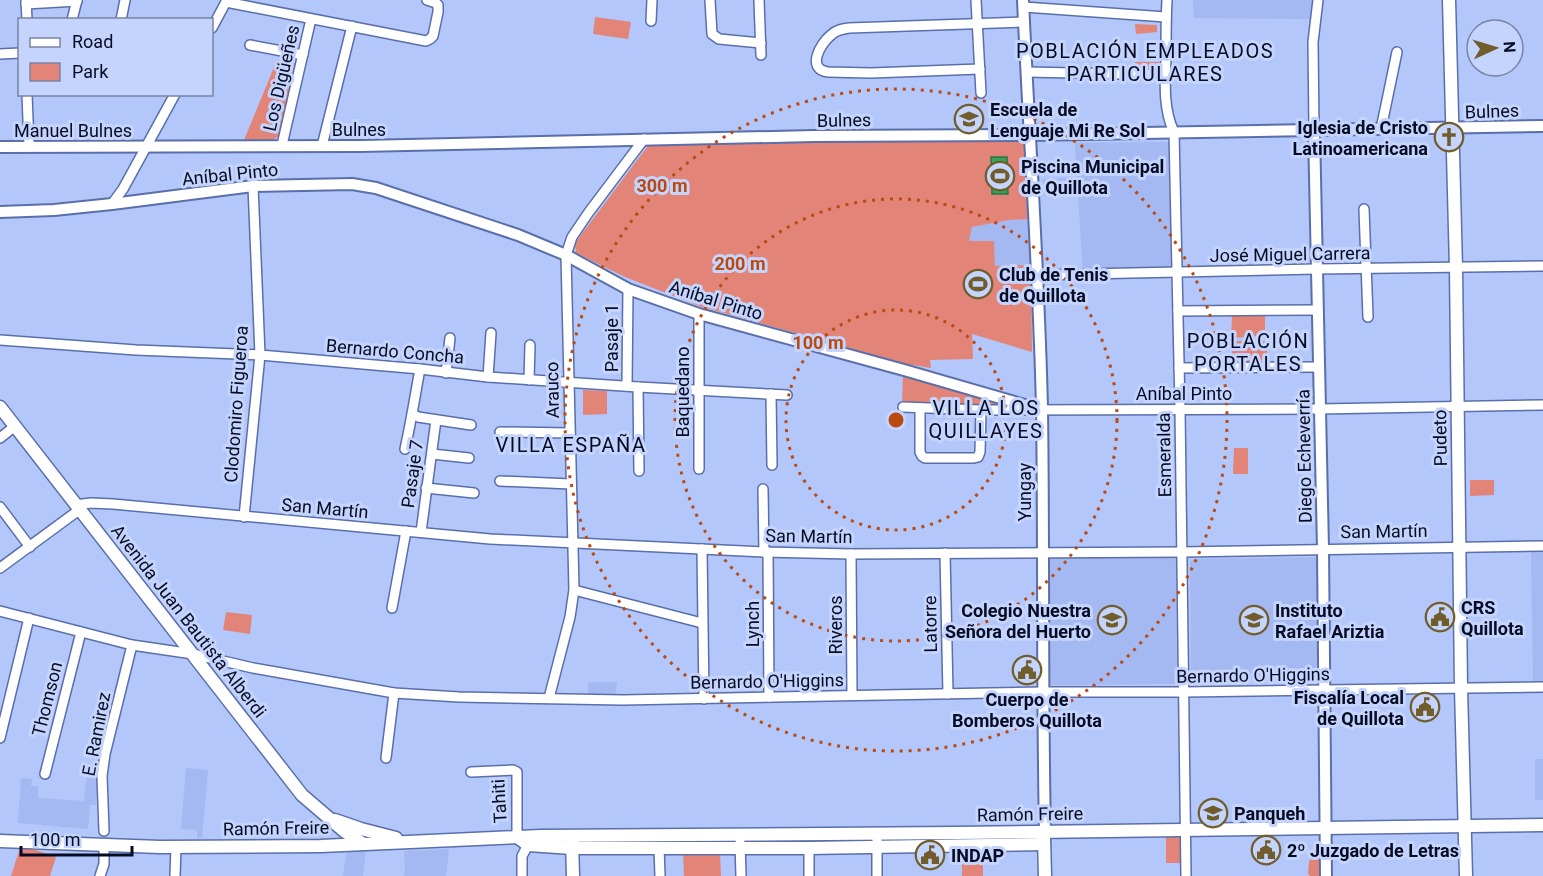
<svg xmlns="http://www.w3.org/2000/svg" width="1543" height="876" viewBox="0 0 1543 876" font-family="Roboto,sans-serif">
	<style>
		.built { fill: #a4b8f1 }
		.green { fill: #e28578 }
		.water { fill: #38a154; stroke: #297445; stroke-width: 1.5 }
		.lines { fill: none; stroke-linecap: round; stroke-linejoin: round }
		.minor-casing { stroke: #5a6faa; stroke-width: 12 }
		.tertiary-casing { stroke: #5a6faa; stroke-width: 14 }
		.secondary-casing { stroke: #5a6faa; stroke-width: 15 }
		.minor { stroke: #fff; stroke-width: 9 }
		.tertiary { stroke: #fff; stroke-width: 10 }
		.secondary { stroke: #fff; stroke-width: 12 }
		.ring { fill: none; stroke: #bb4a11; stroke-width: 3; stroke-dasharray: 3 6 }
		.labels { text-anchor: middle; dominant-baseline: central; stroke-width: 6; stroke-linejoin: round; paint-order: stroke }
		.street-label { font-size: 18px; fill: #060c23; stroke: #c5d4fc }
		.poi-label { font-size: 18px; font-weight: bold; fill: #060c23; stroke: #c5d4fc; text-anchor: start }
		.neighbourhood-label { font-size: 20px; letter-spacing: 1.5px; fill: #060c23; stroke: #c5d4fc }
		.centre { fill: #bb4a11; stroke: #c5d4fc; stroke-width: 3 }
		.ring-label { font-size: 18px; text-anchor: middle; font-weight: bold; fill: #bb4a11; stroke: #c5d4fc; stroke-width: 6; stroke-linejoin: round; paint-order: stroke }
	</style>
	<rect width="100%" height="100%" fill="#b3c7fb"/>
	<g class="built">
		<path d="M1193,0H1313L1311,19L1194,18Z"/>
		<path d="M1168,142L1173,271H1083L1078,195L1044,196L1043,179L1077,177L1075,143Z"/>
		<path d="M1029,219L1031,265L995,266L994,241L968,242L972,227L1009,220Z"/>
		<path d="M1531,551H1543V681H1533Z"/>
		<path d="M1048,555H1176L1177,684L1047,685Z"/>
		<path d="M1315,557L1318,561L1317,677L1313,680H1195L1191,678L1190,562L1194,559Z"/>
		<path d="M588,682H617L616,696L588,695Z"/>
		<rect x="1535" y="759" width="8" height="41"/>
		<path d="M186,768L208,770L202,838H197V830L181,829Z"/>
		<path d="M87,775L98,776L96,805H90L88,829L18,823L21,778L32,779L31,786H38V798L84,801Z"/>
		<path d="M366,848L363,876H343L347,849Z"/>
		<path d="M449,849L446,876H404L405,866L404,851Z"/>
	</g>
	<g class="green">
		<path d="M595,17L631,22L628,39L593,34Z"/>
		<path d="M1135,24L1157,25V32L1136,34Z"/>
		<path d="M277,60L297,64L279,136L273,140H244Z"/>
		<path d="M1135,62H1159L1160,70H1135Z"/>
		<path d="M1024,140L1029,219L1009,220L972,227L969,241H994L995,266L1031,265L1032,352L972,334L973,359L930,360L931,368L906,364L699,306L625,277L576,253L575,245L578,239L650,143Z"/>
		<path d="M1265,314V336L1231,338L1232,315Z"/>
		<rect x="1232" y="341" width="35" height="21"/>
		<path d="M903,375L1010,405L902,403Z"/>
		<path d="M583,390L607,391V414L583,415Z"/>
		<path d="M1234,448H1248V474H1233Z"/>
		<path d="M1470,480H1494V495L1470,496Z"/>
		<path d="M226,612L252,615L250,634L223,630Z"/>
		<rect x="1166" y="833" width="15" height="30"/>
		<path d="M21,845L56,857L50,876H11Z"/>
		<path d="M683,852H720L721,876H684Z"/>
		<rect x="962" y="852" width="21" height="24"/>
		<path d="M1313,858H1320V876H1310L1308,874L1309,861Z"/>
	</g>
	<path class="water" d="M991,157H1007L1008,194H992Z"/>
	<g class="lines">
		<g class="minor-casing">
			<g id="minor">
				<path d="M26,0L27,20"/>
				<path d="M710,0L712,34L719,39L761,43"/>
				<path d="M759,0L761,55"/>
				<path d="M976,0L981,93"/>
				<path d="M1167,0C1166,19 1166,38 1166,57C1165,82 1163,109 1174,132L1180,409L1186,876"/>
				<path d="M226,2L426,41L430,39L433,36L438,12V5L436,3L427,0"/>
				<path d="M26,4L77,1"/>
				<path d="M1024,7L1166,17"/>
				<path d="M72,20L77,0"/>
				<path d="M121,20L125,0"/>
				<path d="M651,21L652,0"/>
				<path d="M212,28L227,0"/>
				<path d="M250,45L303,55"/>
				<path d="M0,54L20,53"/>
				<path d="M980,69L871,73L828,72C806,69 820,44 831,35C836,30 842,29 849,28L1024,22"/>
				<path d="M1027,72L1166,75"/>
				<path d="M27,94L29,146"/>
				<path d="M1381,129L1397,52"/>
				<path d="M1314,130L1313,42L1318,0"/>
				<path d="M282,145L311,19"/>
				<path d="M322,146L352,26"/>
				<path d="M112,204L123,189L175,94"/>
				<path d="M1364,209L1368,317"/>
				<path d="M1038,275L1316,269L1543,266"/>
				<path d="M1178,311L1317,310"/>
				<path d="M699,314V469"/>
				<path d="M0,340L136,350L260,355L420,369L488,377L638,387L787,395"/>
				<path d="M1179,368L1318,367"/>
				<path d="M446,373L450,338"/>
				<path d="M488,377L491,333"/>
				<path d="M529,380L530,345"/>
				<path d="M627,386L628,289"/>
				<path d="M638,387L639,471"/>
				<path d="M771,394L772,465"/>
				<path d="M903,407L981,410L1319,409L1543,405"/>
				<path d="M920,408V452L922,456L925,458H974L978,457L980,452L981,410"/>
				<path d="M413,414L418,417L471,425"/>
				<path d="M500,432L570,433"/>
				<path d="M0,438L15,426"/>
				<path d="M405,449C411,422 415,396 420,369"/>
				<path d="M432,454L469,458"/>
				<path d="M500,481L571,484"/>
				<path d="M426,488L474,493"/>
				<path d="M763,489L764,552"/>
				<path d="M75,505L91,503L113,504L490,539L764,552L851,554L1182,552L1543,546"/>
				<path d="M0,507L30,547"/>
				<path d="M244,517L260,355L253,186"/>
				<path d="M421,532L436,420"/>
				<path d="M702,549L704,699"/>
				<path d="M768,552L769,697"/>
				<path d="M945,553L948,694"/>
				<path d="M851,554L852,695"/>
				<path d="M0,568L79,510"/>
				<path d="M574,590L702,623"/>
				<path d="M392,608L406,531"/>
				<path d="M0,611L132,645L193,654L253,668L394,693L459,697L623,700L1042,692H1183L1543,687"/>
				<path d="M549,698L570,617L574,590L566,255L572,237L589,212L644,139"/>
				<path d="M0,738L29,618"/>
				<path d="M386,758L394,693"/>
				<path d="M471,772L513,770L517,772V837"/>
				<path d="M45,774L81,632"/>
				<path d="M104,831L102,776L105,754L132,645"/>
				<path d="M740,842L741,876"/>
				<path d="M659,847L660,876"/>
				<path d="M809,848V876"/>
				<path d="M100,876L104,864V845"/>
				<path d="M175,876L176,847"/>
				<path d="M522,876V856L528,845"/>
				<path d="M877,876V833"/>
			</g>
		</g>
		<g class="tertiary-casing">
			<g id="tertiary">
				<path d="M1023,0C1029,136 1039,272 1042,409C1044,550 1042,691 1045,832"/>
				<path d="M1314,130L1323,549L1326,876"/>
				<path d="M0,147L361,146L814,136L1029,135L1543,126"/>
				<path d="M0,212L54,210L112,204L253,186L352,184L376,188L518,235L566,255L628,289L699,314L904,370L1042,410"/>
			</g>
		</g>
		<g class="secondary-casing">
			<g id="secondary">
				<path d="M1449,0L1456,268L1461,688L1466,876"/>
				<path d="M0,407L302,795L344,831L362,843"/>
				<path d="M335,820L361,829L396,838"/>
				<path d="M517,837L528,845L572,848H809L1044,844"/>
				<path d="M1044,838L1045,876"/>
				<path d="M572,840L573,876"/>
				<path d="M0,841L160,847L321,846L540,836L956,833L1543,825"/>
			</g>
		</g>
		<use href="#minor" class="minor"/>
		<use href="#tertiary" class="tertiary"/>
		<use href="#secondary" class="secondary"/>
	</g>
	<g class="ring">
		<circle cx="896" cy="420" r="110"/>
		<circle cx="896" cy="420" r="221"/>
		<circle cx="896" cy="420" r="331"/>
	</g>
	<defs>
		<g id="school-ring" transform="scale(1.5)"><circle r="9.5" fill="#c5d4fc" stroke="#705d2b" stroke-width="1.5"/><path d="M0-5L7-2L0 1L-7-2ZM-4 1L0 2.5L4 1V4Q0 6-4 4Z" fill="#705d2b"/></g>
		<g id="church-ring" transform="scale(1.5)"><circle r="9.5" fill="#c5d4fc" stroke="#705d2b" stroke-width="1.5"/><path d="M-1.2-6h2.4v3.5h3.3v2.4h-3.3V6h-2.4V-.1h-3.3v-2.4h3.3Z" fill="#705d2b"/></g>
		<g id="stadium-ring" transform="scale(1.5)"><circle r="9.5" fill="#c5d4fc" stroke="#705d2b" stroke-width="1.5"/><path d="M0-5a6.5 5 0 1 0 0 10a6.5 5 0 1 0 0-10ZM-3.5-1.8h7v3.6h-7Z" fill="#705d2b"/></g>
		<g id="civic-ring" transform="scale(1.5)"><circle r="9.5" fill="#c5d4fc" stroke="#705d2b" stroke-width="1.5"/><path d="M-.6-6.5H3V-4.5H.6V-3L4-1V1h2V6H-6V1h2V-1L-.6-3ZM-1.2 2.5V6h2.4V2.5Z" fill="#705d2b"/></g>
	</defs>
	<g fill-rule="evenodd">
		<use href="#school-ring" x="969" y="119"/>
		<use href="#church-ring" x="1449" y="137"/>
		<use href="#stadium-ring" x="1000" y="176"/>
		<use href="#stadium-ring" x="978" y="284"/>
		<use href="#civic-ring" x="1440" y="617"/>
		<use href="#school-ring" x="1112" y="620"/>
		<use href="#school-ring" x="1254" y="620"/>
		<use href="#civic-ring" x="1027" y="670"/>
		<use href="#civic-ring" x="1425" y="707"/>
		<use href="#school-ring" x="1213" y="813"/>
		<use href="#civic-ring" x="1266" y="850"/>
		<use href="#civic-ring" x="930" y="855"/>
	</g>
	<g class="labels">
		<g class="street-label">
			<text transform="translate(281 78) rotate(-77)">Los Digüeñes</text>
			<text transform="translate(1492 111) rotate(-2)">Bulnes</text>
			<text transform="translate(844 120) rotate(-1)">Bulnes</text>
			<text x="359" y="129">Bulnes</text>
			<text x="73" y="130">Manuel Bulnes</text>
			<text transform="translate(230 174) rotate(-6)">Aníbal Pinto</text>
			<text transform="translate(1290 254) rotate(-1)">José Miguel Carrera</text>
			<text transform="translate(716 300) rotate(17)">Aníbal Pinto</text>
			<text transform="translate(611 338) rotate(-90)">Pasaje 1</text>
			<text transform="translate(395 351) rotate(5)">Bernardo Concha</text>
			<text transform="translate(552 390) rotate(-91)">Arauco</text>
			<text transform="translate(682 392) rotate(-90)">Baquedano</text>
			<text x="1184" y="393">Aníbal Pinto</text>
			<text transform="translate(236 404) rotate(-86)">Clodomiro Figueroa</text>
			<text transform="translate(1440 438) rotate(-91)">Pudeto</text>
			<text transform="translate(1164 455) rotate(-91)">Esmeralda</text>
			<text transform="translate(1304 456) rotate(-91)">Diego Echeverría</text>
			<text transform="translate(412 474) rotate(-82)">Pasaje 7</text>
			<text transform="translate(1024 492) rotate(-90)">Yungay</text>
			<text transform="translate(325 508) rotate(5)">San Martín</text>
			<text transform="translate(1384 531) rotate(-1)">San Martín</text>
			<text transform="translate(809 536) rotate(1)">San Martín</text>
			<text transform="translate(189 621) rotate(52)">Avenida Juan Bautista Alberdi</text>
			<text transform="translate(752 624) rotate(-90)">Lynch</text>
			<text transform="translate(930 624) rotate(-91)">Latorre</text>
			<text transform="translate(835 625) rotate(-90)">Riveros</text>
			<text transform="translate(1253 675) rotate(-1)">Bernardo O'Higgins</text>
			<text transform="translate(767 681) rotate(-1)">Bernardo O'Higgins</text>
			<text transform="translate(47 699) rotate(-76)">Thomson</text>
			<text transform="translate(96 734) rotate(-79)">E. Ramirez</text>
			<text transform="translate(499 801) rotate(-93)">Tahiti</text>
			<text transform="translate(1030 814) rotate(-1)">Ramón Freire</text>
			<text transform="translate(276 828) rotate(-1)">Ramón Freire</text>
		</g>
		<g class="poi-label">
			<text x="990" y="109">Escuela de<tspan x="990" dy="21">Lenguaje Mi Re Sol</tspan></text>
			<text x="1428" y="127" text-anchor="end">Iglesia de Cristo<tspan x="1428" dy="21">Latinoamericana</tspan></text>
			<text x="1021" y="166">Piscina Municipal<tspan x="1021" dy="21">de Quillota</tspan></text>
			<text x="999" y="274">Club de Tenis<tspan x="999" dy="21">de Quillota</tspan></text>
			<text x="1461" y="607">CRS<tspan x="1461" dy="21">Quillota</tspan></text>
			<text x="1091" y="610" text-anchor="end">Colegio Nuestra<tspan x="1091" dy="21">Señora del Huerto</tspan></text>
			<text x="1275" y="610">Instituto<tspan x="1275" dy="21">Rafael Ariztia</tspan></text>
			<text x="1404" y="697" text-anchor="end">Fiscalía Local<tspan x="1404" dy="21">de Quillota</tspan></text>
			<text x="1027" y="699" text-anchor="middle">Cuerpo de<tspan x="1027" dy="21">Bomberos Quillota</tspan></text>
			<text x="1234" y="813">Panqueh</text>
			<text x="1287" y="850">2º Juzgado de Letras</text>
			<text x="951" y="855">INDAP</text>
		</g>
		<g class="neighbourhood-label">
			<text x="1145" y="51">POBLACIÓN EMPLEADOS<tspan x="1145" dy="23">PARTICULARES</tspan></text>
			<text x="1248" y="341">POBLACIÓN<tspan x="1248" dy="23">PORTALES</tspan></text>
			<text x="986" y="408">VILLA LOS<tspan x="986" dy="23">QUILLAYES</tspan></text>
			<text x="571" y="445">VILLA ESPAÑA</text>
		</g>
	</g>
	<circle cx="896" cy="420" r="9" class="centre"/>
	<g class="ring-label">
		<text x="662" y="192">300 m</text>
		<text x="740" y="270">200 m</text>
		<text x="818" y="349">100 m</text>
	</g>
	<rect x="18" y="18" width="195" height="78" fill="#c5d4fc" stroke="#7984a5" stroke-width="1.5"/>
	<rect x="30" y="38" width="30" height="9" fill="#ffffff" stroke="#7984a5" stroke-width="1.5"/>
	<text x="72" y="48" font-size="18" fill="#060c23">Road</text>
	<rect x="30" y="63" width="30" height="18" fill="#e28578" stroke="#7984a5" stroke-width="1.5"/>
	<text x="72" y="78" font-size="18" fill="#060c23">Park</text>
	<g transform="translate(1495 48) rotate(86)"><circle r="28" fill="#c5d4fc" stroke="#7984a5" stroke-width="1.5"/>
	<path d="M0-4.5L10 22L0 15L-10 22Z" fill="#705d2b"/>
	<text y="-9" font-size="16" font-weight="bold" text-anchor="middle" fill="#060c23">N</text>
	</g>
	<path d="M21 846v9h111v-9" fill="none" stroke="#060c23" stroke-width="3"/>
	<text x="30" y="846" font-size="18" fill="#060c23" stroke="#c5d4fc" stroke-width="4.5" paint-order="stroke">100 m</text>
</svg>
